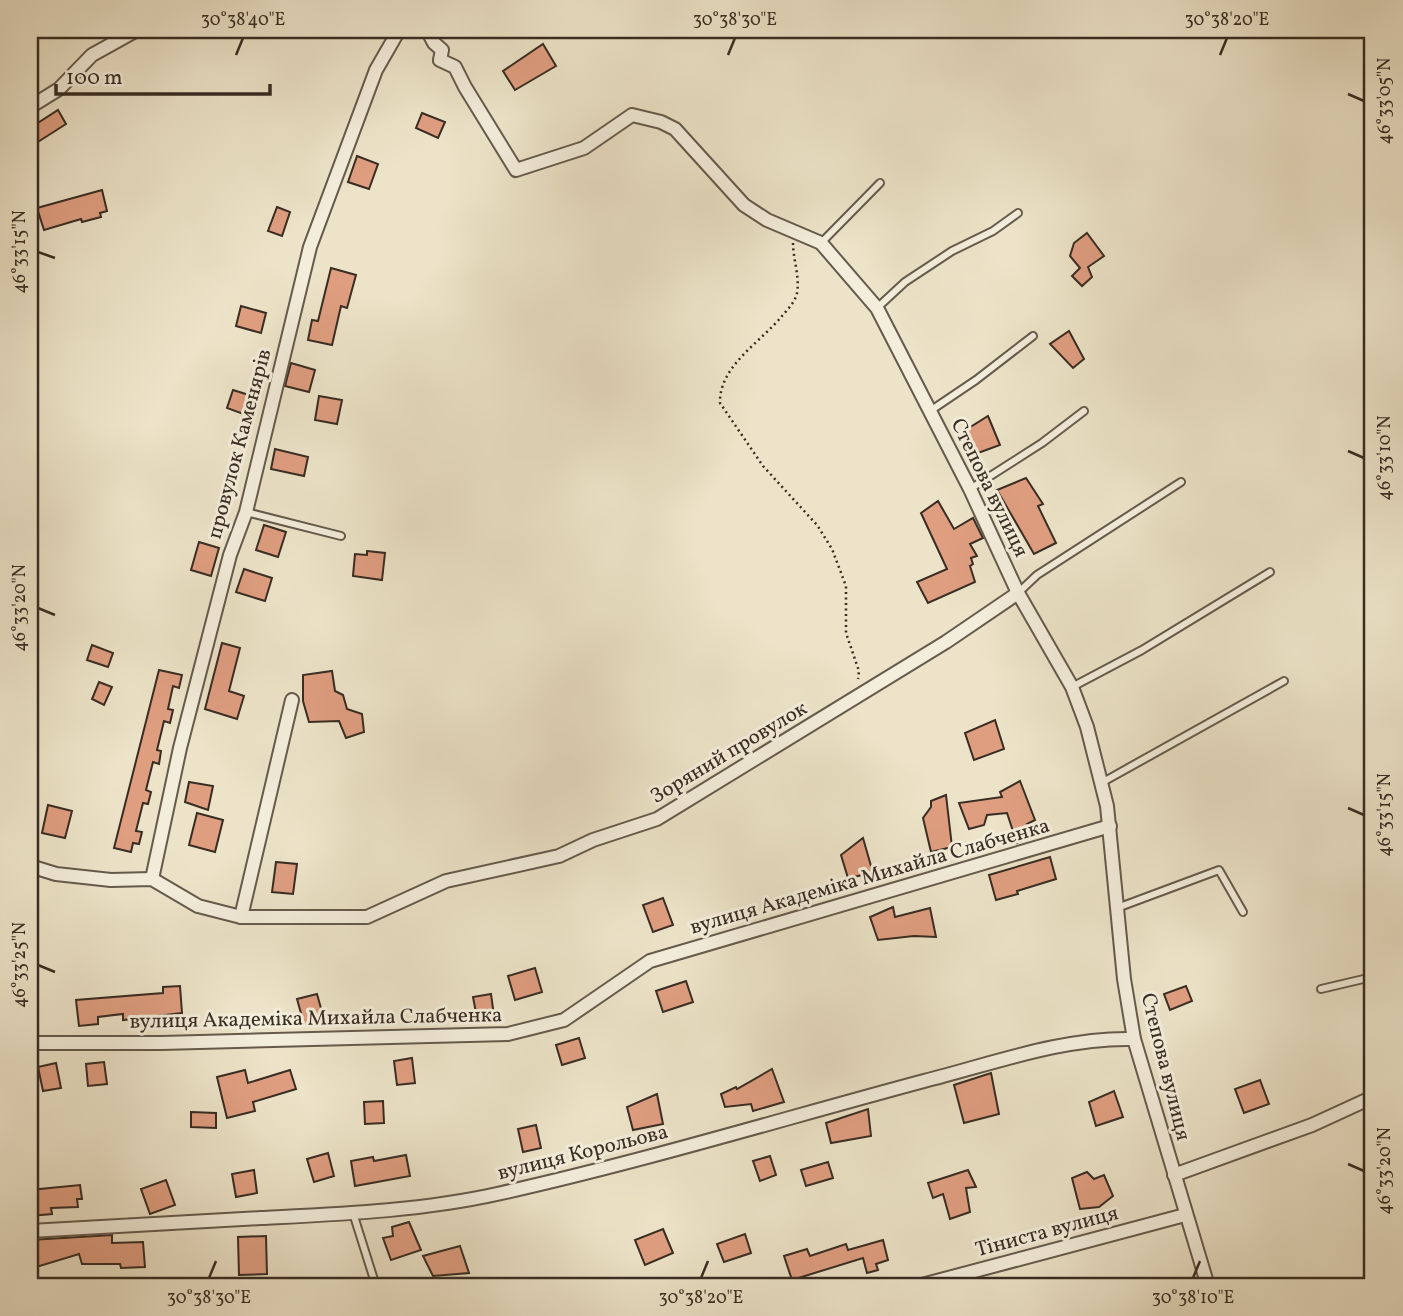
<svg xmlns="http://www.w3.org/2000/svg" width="1403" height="1316" viewBox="0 0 1403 1316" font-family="Vollkorn,serif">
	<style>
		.building { fill: #df9e80; stroke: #382c23; stroke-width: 2 }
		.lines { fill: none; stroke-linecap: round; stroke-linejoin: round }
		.service-casing { stroke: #655a4c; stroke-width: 10 }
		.minor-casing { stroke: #655a4c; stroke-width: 16 }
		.path { stroke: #382c23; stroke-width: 2.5; stroke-dasharray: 2 3.5; stroke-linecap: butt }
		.service { stroke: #f3eddb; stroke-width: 6 }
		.minor { stroke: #f3eddb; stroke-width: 12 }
		.ticks { fill: none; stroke: #382c23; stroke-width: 2.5 }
		.labels { text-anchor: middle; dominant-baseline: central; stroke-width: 6; stroke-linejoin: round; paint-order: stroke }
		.street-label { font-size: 21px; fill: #382c23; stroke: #f3eddb }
		.neatline { fill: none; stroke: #382c23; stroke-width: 2.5 }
		.ticks-label { font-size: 18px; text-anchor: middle; fill: #382c23 }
	</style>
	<rect width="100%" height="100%" fill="#ece3c8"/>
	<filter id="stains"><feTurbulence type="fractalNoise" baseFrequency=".00286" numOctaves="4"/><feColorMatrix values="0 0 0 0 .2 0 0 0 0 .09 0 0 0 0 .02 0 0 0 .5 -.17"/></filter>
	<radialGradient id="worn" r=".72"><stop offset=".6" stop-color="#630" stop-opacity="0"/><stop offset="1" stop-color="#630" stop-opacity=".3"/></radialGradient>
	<g class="building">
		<path d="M543,44L556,66L515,90L503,71Z"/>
		<path d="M58,110L66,124L30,147V128Z"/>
		<path d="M422,113L445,122L438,138L416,128Z"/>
		<path d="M357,156L378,164L369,189L348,182Z"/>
		<path d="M102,190L107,211L100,213L101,217L82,222L81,219L44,230L37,208Z"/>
		<path d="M277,207L290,212L282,236L268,231Z"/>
		<path d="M1087,233L1104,256L1088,267L1092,277L1082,286L1072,276L1080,268L1070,256L1074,243Z"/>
		<path d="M331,268L356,275L347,308L341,306L332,345L308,340L312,320L318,321Z"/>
		<path d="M241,306L266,313L261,333L236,326Z"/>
		<path d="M1069,331L1084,359L1073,368L1050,344Z"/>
		<path d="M291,363L315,370L309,392L285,386Z"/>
		<path d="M233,390L252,396L246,415L227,408Z"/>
		<path d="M319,396L342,400L337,424L315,420Z"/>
		<path d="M988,416L1000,445L978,453L964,431Z"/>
		<path d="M275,449L308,457L304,476L271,469Z"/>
		<path d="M1026,478L1043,504L1038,506L1056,543L1034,554L997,490Z"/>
		<path d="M938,501L954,529L973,518L983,538L970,544L977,556L971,558L973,564L970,566L975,582L928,603L917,582L947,569L921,513Z"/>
		<path d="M264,525L286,532L278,557L256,550Z"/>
		<path d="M199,542L219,548L211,576L191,570Z"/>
		<path d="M367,551L385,553L382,580L353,576L355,554L367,555Z"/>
		<path d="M244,569L272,578L265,601L236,592Z"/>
		<path d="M222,643L240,648L229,691L244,696L237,719L205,709Z"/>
		<path d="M92,645L113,653L108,667L87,660Z"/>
		<path d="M159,670L182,675L179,688L173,686L168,709L173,710L170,723L164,721L157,750L161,751L159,764L153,762L146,790L151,792L148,804L143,803L136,831L142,832L139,844L133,843L131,852L114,848Z"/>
		<path d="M332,671L335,691L343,695L347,709L362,714L364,732L346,738L339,721L309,722L303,701V675Z"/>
		<path d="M99,682L112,687L104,705L92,699Z"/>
		<path d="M995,720L1004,749L974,760L965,733Z"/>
		<path d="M1020,781L1035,820L1027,824L1030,837L1017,843L1007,813L987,815L984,825L969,829L959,803L1002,797L1000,792Z"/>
		<path d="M189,782L213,786L208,810L185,802Z"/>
		<path d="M946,795L952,847L931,852L923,818L931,807V801Z"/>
		<path d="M48,805L72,811L65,838L42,833Z"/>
		<path d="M197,813L223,820L215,852L189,845Z"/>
		<path d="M863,838L873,873L848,878L841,855Z"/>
		<path d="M1050,857L1056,879L1017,891L1018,894L996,900L989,875Z"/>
		<path d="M276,862L297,864L293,894L272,892Z"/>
		<path d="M663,898L673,925L653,932L643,905Z"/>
		<path d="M893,907L895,917L930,908L936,937L914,936L878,940L870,917Z"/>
		<path d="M535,968L542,992L515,1000L508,976Z"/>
		<path d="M686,981L693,1002L663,1012L656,991Z"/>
		<path d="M180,986L182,1013L123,1020V1014L98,1017V1024L79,1026L76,1000L163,993V987Z"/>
		<path d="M1186,986L1192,1001L1170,1010L1164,994Z"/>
		<path d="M317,994L324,1019L304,1024L297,999Z"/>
		<path d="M491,994L494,1016L477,1018L473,997Z"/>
		<path d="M579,1038L585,1058L562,1065L556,1045Z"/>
		<path d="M412,1058L415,1083L397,1085L394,1061Z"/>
		<path d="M104,1062L107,1084L88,1086L86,1064Z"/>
		<path d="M56,1063L61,1088L43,1091L38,1067Z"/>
		<path d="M772,1069L784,1102L753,1111L751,1104L725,1107L721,1094L736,1087L737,1089Z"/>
		<path d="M245,1070L248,1083L290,1070L296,1089L253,1102L255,1111L227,1118L217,1077Z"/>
		<path d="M991,1073L999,1114L964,1123L954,1085Z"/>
		<path d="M1260,1080L1269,1104L1244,1113L1235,1089Z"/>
		<path d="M1114,1091L1123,1117L1096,1126L1089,1102Z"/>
		<path d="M657,1094L663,1124L633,1130L627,1107Z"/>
		<path d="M383,1101L384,1123L365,1124L364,1102Z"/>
		<path d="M868,1109L871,1136L831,1143L826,1123Z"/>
		<path d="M191,1112L216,1113V1128L191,1127Z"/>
		<path d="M536,1125L541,1148L523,1152L518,1129Z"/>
		<path d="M328,1153L334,1176L314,1182L307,1159Z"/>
		<path d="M406,1155L410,1176L355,1186L351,1161L373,1157L374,1161Z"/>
		<path d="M770,1156L776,1175L760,1181L753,1161Z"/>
		<path d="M828,1162L833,1178L806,1186L801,1170Z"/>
		<path d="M254,1170L257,1193L236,1197L232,1174Z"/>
		<path d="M968,1170L976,1187L966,1188L970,1212L950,1219L943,1194L933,1198L928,1183Z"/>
		<path d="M1087,1172L1094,1179L1104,1175L1113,1196L1099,1207L1080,1209L1072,1178Z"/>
		<path d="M166,1180L175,1205L150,1214L141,1189Z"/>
		<path d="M80,1185L82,1199H77L78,1207L51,1208L52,1214L30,1216V1190Z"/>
		<path d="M409,1222L421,1250L391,1260L383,1238L393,1236L392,1227Z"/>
		<path d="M663,1229L673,1253L645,1265L635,1240Z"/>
		<path d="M745,1234L751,1253L724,1262L717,1244Z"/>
		<path d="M112,1235V1243L143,1242L145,1267L121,1268L120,1264H82L79,1254L33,1268L30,1240Z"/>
		<path d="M266,1236L267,1274L239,1275L238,1237Z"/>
		<path d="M883,1240L888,1260L876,1264L878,1270L867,1273L863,1258L792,1280L784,1256L807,1249L810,1256L846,1244L848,1250Z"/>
		<path d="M460,1246L469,1273L433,1276L423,1256Z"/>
	</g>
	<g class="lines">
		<g class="service-casing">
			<g id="service">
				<path d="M821,243L880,183"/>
				<path d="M877,308L905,282L952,251L993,231L1018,213"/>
				<path d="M930,411L976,380L1033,336"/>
				<path d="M970,489L1042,443L1084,411"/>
				<path d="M246,512L341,536"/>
				<path d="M1018,593L1037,575L1181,482"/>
				<path d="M1072,687L1142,650L1270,572"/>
				<path d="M1103,782L1284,681"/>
				<path d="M1117,908L1219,870L1243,912"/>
				<path d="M1321,989L1372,977"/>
				<path d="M353,1213L376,1286"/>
			</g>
		</g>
		<g class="minor-casing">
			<g id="minor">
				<path d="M427,30L434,43L442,50L440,60L455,67L465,87L516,170L584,148L632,115L661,122L675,129L744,205L767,220L821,243L877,308L970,489L1018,593L1072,687L1087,727L1107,806L1124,979L1134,1039L1208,1286"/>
				<path d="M30,107L59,89L92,55L137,30"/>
				<path d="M30,866L56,874L111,880L152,879L198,906L241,917H367L446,881L559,856L593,840L657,819L946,642L1018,593"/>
				<path d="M152,879L180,748L230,555L246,512L310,247L376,70L399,30"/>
				<path d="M241,917L292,700"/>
				<path d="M1372,977L1373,980"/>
				<path d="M30,1043H161L508,1034L564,1020L650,961L1110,826"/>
				<path d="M1174,1175L1312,1125L1373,1097"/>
				<path d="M30,1231C107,1226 184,1222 261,1218C340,1214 420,1211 497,1194C641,1162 782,1119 924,1081C992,1064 1063,1037 1134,1039"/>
				<path d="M918,1286L1185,1215"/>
			</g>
		</g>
		<path class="path" d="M793,243C793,259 800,277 797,293C795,302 788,309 782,316C761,342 719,366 720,403L763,466L817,525L832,549L846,586V633L859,671L858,679"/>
		<use href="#service" class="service"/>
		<use href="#minor" class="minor"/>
	</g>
	<path class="ticks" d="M236,55L243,38M728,55L735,38M1220,55L1227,38M1348,94L1364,101M38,252L55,258M1348,451L1364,458M38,608L55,615M1348,808L1364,815M38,965L55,972M1348,1164L1364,1171M209,1278L216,1261M701,1278L708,1261M1193,1278L1200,1261"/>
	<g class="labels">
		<g class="street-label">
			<text transform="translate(240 444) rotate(-75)">провулок Каменярів</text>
			<text transform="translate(989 488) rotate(64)">Степова вулиця</text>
			<text transform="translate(729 753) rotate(-31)">Зоряний провулок</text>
			<text transform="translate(870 877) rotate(-16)">вулиця Академіка Михайла Слабченка</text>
			<text transform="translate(316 1019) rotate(-1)">вулиця Академіка Михайла Слабченка</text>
			<text transform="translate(1165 1067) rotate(76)">Степова вулиця</text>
			<text transform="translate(583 1153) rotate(-14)">вулиця Корольова</text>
			<text transform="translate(1047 1232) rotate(-15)">Тіниста вулиця</text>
		</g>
	</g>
	<rect width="1403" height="1316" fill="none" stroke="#ece3c8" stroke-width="77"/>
	<path d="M56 84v10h214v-10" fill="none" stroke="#382c23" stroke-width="3.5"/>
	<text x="66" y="84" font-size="21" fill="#382c23" stroke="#f3eddb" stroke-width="5" paint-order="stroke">100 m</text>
	<rect x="38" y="38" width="1326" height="1240" class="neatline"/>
	<g class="ticks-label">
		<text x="243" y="25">30°38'40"E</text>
		<text x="735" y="25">30°38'30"E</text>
		<text x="1227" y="25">30°38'20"E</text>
		<text transform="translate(1384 101) rotate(-90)" y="6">46°33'05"N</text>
		<text transform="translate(19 252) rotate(-90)" y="6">46°33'15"N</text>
		<text transform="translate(1384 458) rotate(-90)" y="6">46°33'10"N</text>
		<text transform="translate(19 608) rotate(-90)" y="6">46°33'20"N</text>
		<text transform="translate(1384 815) rotate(-90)" y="6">46°33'15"N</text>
		<text transform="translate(19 965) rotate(-90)" y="6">46°33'25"N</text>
		<text transform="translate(1384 1171) rotate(-90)" y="6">46°33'20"N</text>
		<text x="209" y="1303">30°38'30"E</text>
		<text x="701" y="1303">30°38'20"E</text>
		<text x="1193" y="1303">30°38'10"E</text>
	</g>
	<rect width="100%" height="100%" filter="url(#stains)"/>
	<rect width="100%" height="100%" fill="url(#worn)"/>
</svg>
